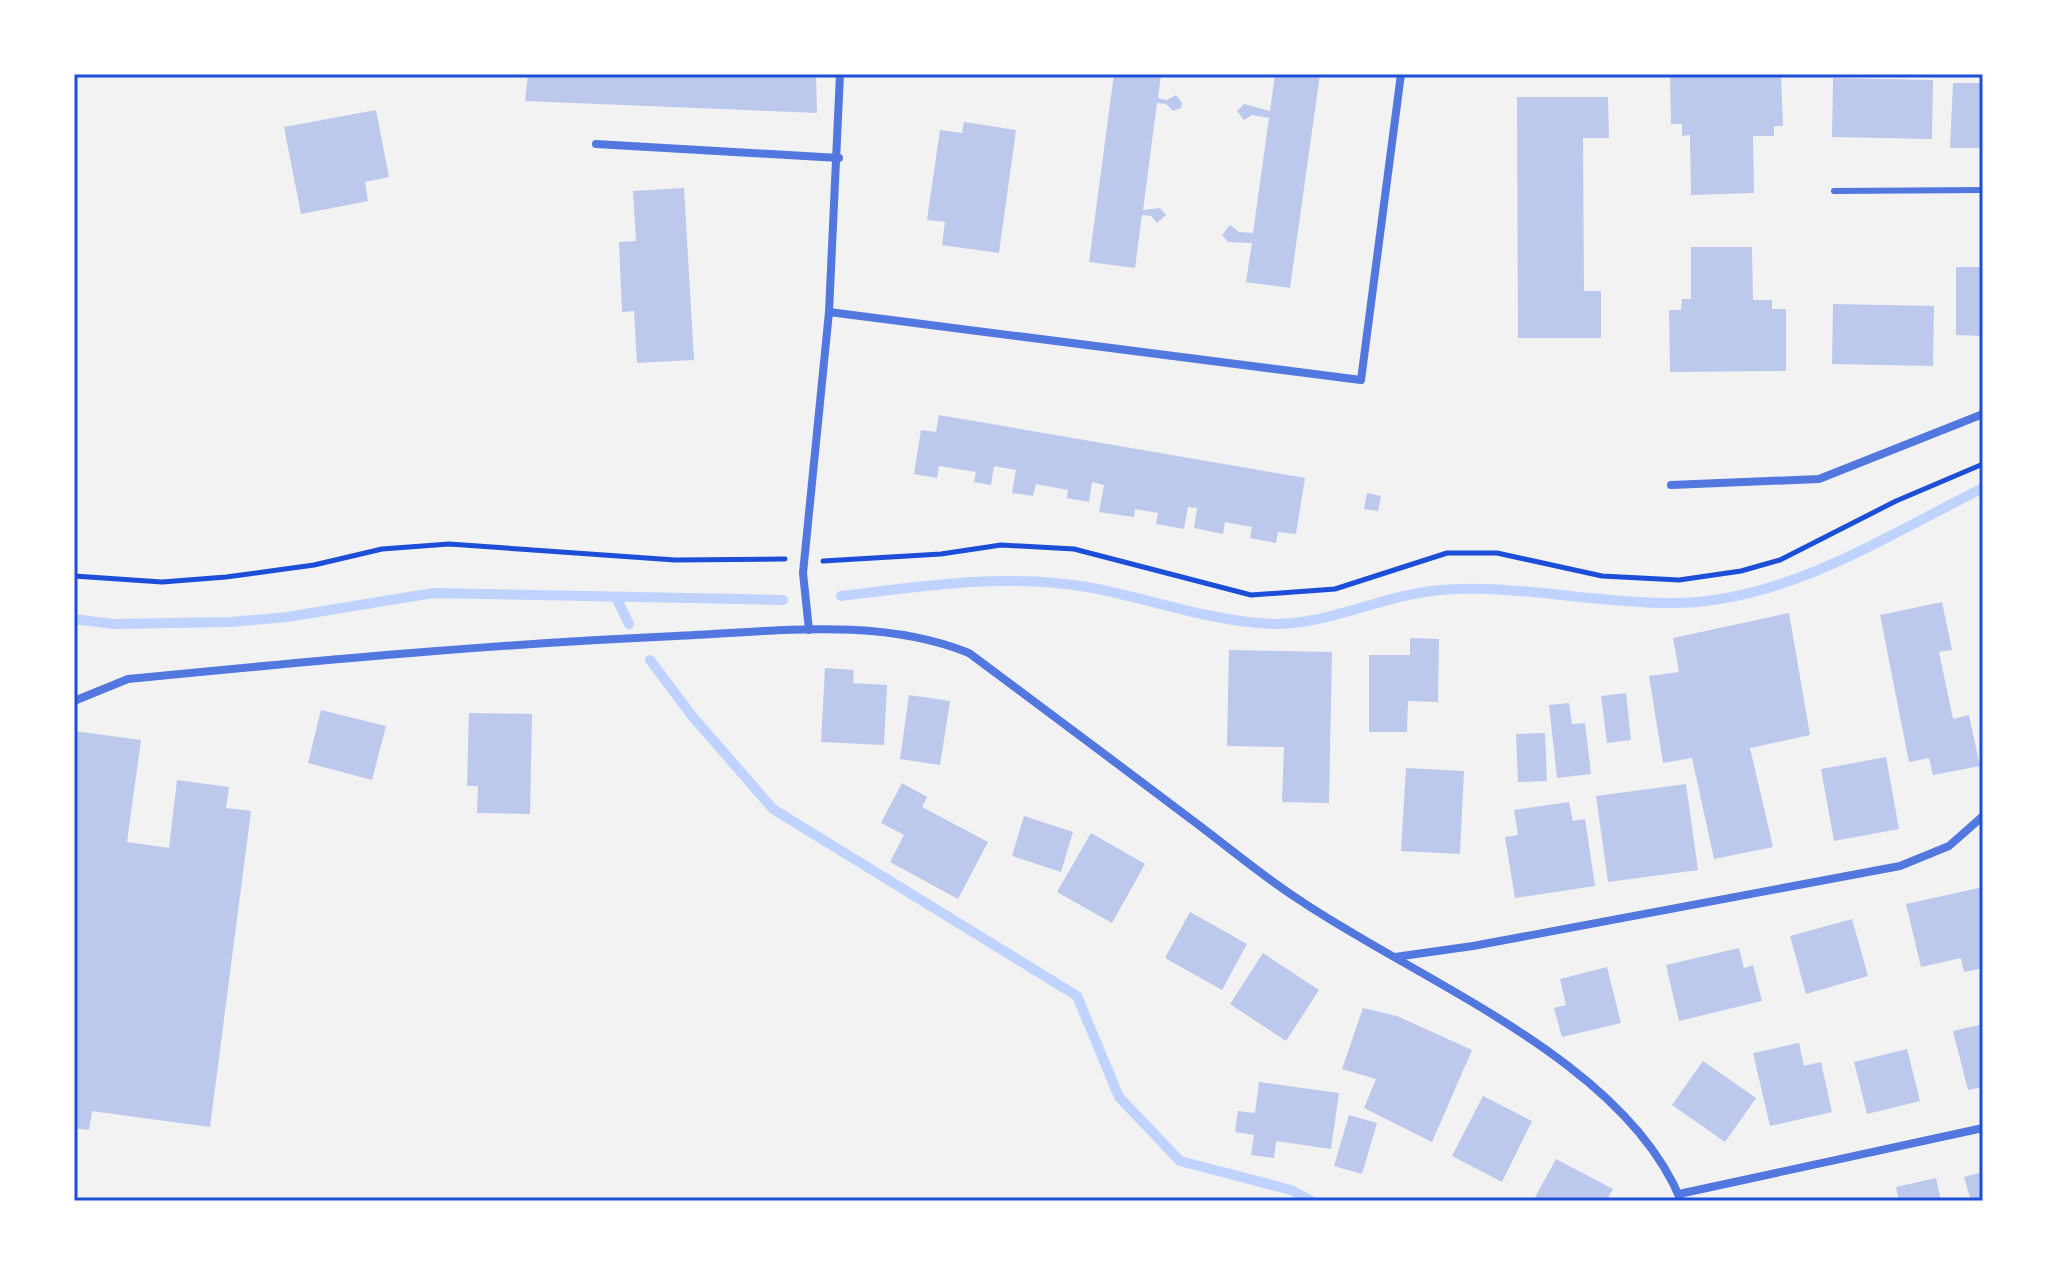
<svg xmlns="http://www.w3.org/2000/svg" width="2057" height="1275" viewBox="0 0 2057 1275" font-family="Literata,serif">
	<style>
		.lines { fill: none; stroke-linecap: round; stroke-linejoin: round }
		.stream { stroke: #bfd3fe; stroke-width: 10 }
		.building { fill: #bdc9ec }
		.path { stroke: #1d4ed8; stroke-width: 5 }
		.service { stroke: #5277de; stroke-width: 6 }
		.minor { stroke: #5277de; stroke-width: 8 }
		.neatline { fill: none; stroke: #1d4ed8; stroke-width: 3 }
	</style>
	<rect width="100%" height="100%" fill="#f2f2f2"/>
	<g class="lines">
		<g class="stream">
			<path d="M841,596C923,586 1004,573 1087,587C1144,597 1200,618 1258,623C1322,630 1378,595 1441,590C1517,584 1593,603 1669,603C1783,604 1884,537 1983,488"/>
			<path d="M616,597L629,624"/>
			<path d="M74,619L113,624L231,622L287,617L433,593L783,600"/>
			<path d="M650,660L693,717L773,809L1077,996L1119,1097L1180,1161L1291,1190L1311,1201"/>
		</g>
	</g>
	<g class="building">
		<path d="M528,74H816L817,113L525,101Z"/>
		<path d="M1114,74H1161L1158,98L1167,100L1176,95L1182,103L1181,108L1173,111L1166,104L1157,103L1143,210L1160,208L1166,215L1157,223L1151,216L1142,215L1135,268L1089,262Z"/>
		<path d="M1275,74H1320L1290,288L1246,282L1252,243L1228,242L1222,235L1230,225L1239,232L1253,233L1269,118L1252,115L1244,120L1237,111L1244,104L1270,111Z"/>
		<path d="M1670,74H1781L1783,126H1774V136H1753L1754,193L1691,195L1690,135L1682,136V124H1671Z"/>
		<path d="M1833,78L1933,80L1932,139L1832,137Z"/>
		<path d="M1953,83H1983V148H1950Z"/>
		<path d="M1517,97H1608L1609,138H1583L1584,291H1601V338H1518Z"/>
		<path d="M376,110L389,177L365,182L368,201L301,214L284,127Z"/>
		<path d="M964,122L1016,130L999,253L942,245L945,222L927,220L940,130L962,133Z"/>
		<path d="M684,188L694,360L637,363L634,311L622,312L619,242L636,241L633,191Z"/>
		<path d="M1691,247H1752L1753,300H1772V309H1786V371L1670,372L1669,310H1681L1682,299H1691Z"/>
		<path d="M1956,267H1983V336L1956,335Z"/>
		<path d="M1833,304L1934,306L1933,366L1832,364Z"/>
		<path d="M939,415L1305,478L1296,534L1278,532L1276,543L1250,538L1252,527L1225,522L1223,534L1194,528L1197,508L1188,507L1184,529L1156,524L1158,513L1135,509L1134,517L1099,512L1104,485L1092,482L1089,502L1067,498L1068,490L1036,484L1033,496L1012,493L1016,470L994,466L991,485L974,482L976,472L939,466L937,478L914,474L921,430L936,432Z"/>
		<path d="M1367,493L1381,496L1378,511L1364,509Z"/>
		<path d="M1942,602L1952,650L1939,652L1953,719L1969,715L1980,766L1933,775L1929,758L1909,762L1880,615Z"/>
		<path d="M1789,613L1810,735L1750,748L1773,847L1714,859L1692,758L1663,763L1649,676L1679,672L1673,638Z"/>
		<path d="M1410,638L1439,639L1438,702L1408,701L1407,732H1369V655H1410Z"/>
		<path d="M1229,650L1332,652L1329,803L1282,802L1284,747L1227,746Z"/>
		<path d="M825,668L854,670L853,683L887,685L884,745L821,742Z"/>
		<path d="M1626,693L1631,740L1607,743L1601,696Z"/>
		<path d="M909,695L950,701L940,765L900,759Z"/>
		<path d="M1569,703L1572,724L1585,723L1591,774L1557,778L1549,705Z"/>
		<path d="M321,710L386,726L372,780L308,763Z"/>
		<path d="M469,713L532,714L530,814L477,813L478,786H467Z"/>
		<path d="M74,731L141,740L127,842L169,848L177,780L229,787L226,808L251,811L210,1127L92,1111L89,1130L74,1128Z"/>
		<path d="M1545,733L1547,781L1518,782L1516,734Z"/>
		<path d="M1886,757L1899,829L1834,841L1821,769Z"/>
		<path d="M1406,768L1464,771L1460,854L1401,851Z"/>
		<path d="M902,783L927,797L922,807L988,842L958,899L890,862L904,835L881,823Z"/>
		<path d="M1686,784L1698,870L1608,882L1596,796Z"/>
		<path d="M1569,802L1573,821L1585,819L1595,886L1515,898L1505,837L1518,835L1514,810Z"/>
		<path d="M1024,816L1073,832L1061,872L1012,856Z"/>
		<path d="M1091,833L1145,864L1112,923L1057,892Z"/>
		<path d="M1983,887V968L1964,972L1961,958L1921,967L1906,904Z"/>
		<path d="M1190,912L1247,944L1222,990L1165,958Z"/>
		<path d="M1852,919L1868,976L1806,994L1790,936Z"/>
		<path d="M1739,948L1744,968L1753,965L1762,1001L1679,1021L1666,965Z"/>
		<path d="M1263,953L1319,990L1286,1041L1230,1004Z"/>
		<path d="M1607,967L1621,1023L1562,1037L1554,1008L1566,1005L1560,979Z"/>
		<path d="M1363,1008L1397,1016L1472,1050L1432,1142L1364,1108L1376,1079L1342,1069Z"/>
		<path d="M1983,1024V1087L1968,1090L1953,1031Z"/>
		<path d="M1799,1043L1804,1066L1821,1062L1832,1112L1770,1126L1753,1053Z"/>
		<path d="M1907,1049L1920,1101L1867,1114L1854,1062Z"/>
		<path d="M1703,1061L1756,1098L1725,1142L1672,1105Z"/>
		<path d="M1259,1082L1339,1093L1331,1149L1276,1141L1274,1158L1251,1155L1254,1135L1235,1132L1238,1111L1255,1113Z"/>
		<path d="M1483,1096L1532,1121L1502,1182L1452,1156Z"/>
		<path d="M1349,1115L1377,1123L1362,1174L1334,1166Z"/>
		<path d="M1556,1159L1613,1189L1606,1201H1533Z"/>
		<path d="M1983,1172V1201H1971L1964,1177Z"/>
		<path d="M1936,1178L1941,1201H1899L1896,1187Z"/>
	</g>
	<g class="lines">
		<g class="path">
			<path d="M823,561L941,554L1001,545L1074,549L1251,595L1335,589L1447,553H1497L1602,576L1679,580L1741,571L1780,560L1896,501L1983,464"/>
			<path d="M74,576L162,582L226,577L314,565L382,549L449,544L675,560L785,559"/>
		</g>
		<path class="service" d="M1834,191L1983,190"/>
		<g class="minor">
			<path d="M596,144L839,158"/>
			<path d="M829,312L1361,380L1401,74"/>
			<path d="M1671,485L1819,479L1983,414"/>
			<path d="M809,630L803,573L829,312L840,74"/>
			<path d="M74,701L128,679C311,661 493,644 676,636C773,632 878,616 969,653C1043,708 1118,764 1192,820C1227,846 1261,875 1298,899C1417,980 1625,1060 1681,1201"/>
			<path d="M1395,957L1473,946L1900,866L1949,846L1983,816"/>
			<path d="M1679,1194L1983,1128"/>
		</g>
	</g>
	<rect width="2057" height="1275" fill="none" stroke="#ffffff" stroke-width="152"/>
	<rect x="76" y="76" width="1905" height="1123" class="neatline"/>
</svg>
